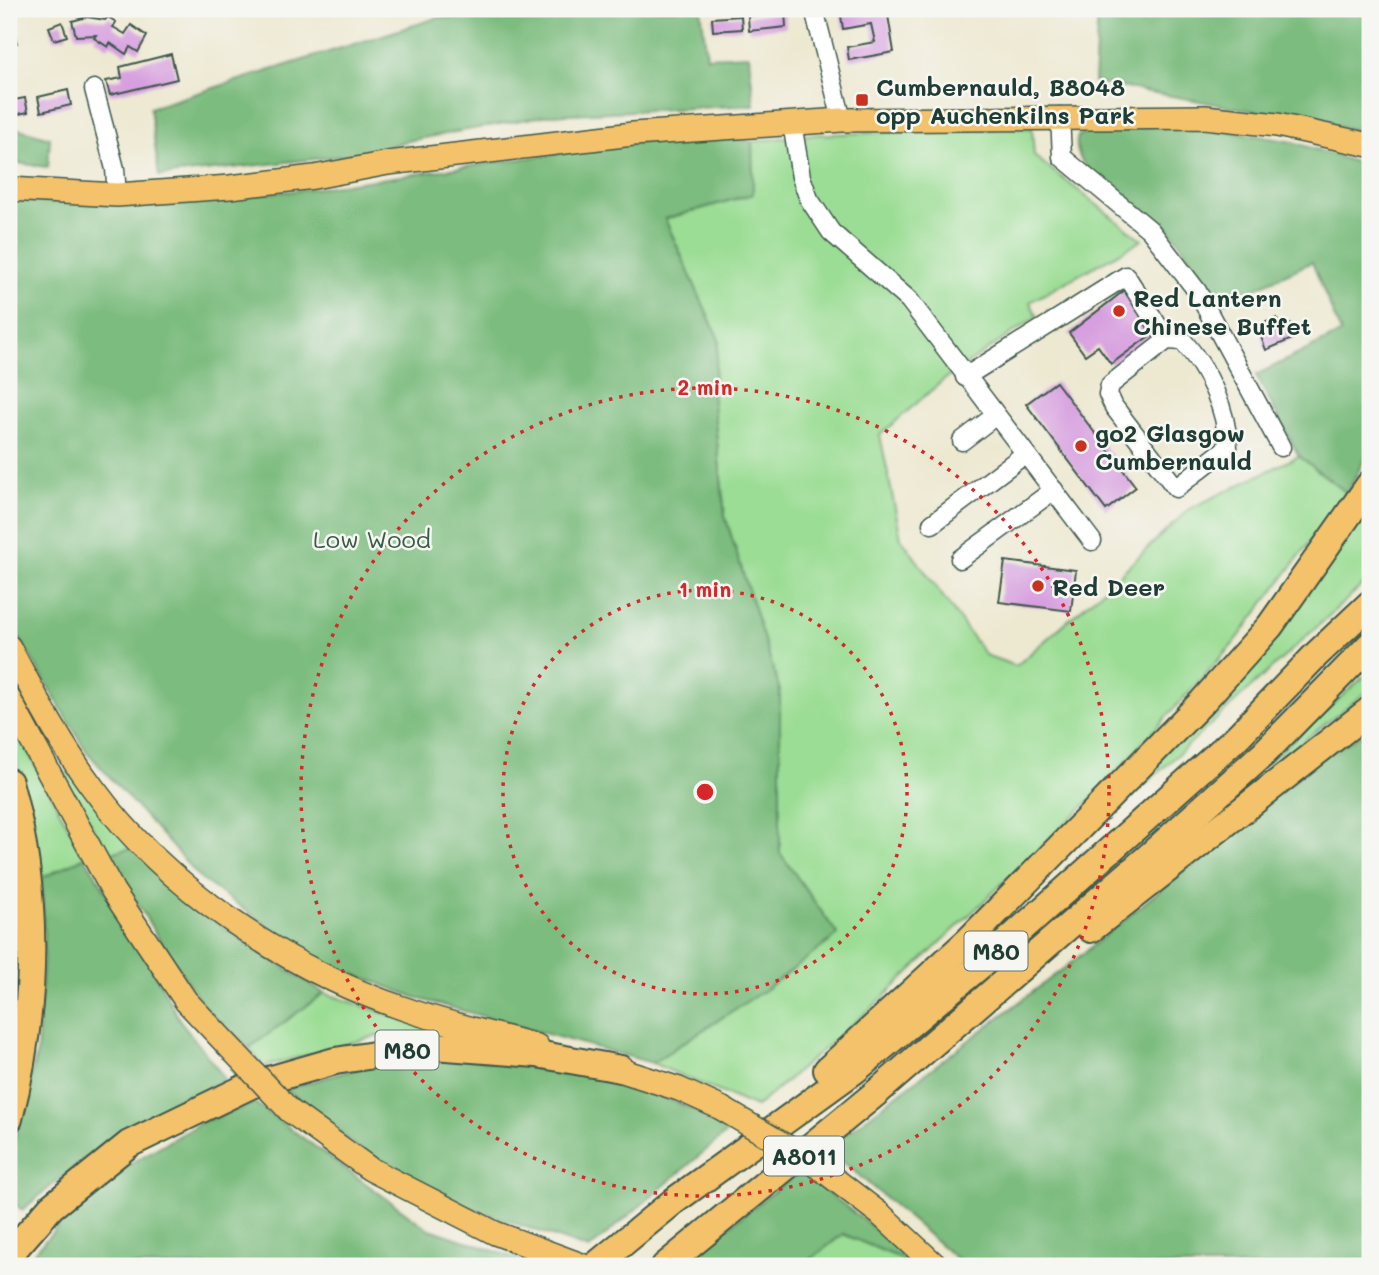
<svg xmlns="http://www.w3.org/2000/svg" width="1379" height="1275" viewBox="0 0 1379 1275" font-family="Mali,sans-serif">
	<style>
		.green { fill: #9bdd94; stroke: #5d8d64; stroke-width: 2 }
		.forest { fill: #7cbc7e; stroke: #4e7c59; stroke-width: 2 }
		.building { fill: #d79fdf }
		.lines { fill: none; stroke-linecap: round; stroke-linejoin: round }
		.minor-casing { stroke: #3e574b; stroke-width: 21 }
		.major-casing { stroke: #3e574b; stroke-width: 26 }
		.highway-casing { stroke: #3e574b; stroke-width: 30 }
		.minor { stroke: #fff; stroke-width: 18 }
		.major { stroke: #f4c26a; stroke-width: 23 }
		.highway { stroke: #f4c26a; stroke-width: 26 }
		.major-bridge-casing { stroke: #3e574b; stroke-width: 26; stroke-linecap: butt }
		.major-bridge { stroke: #f4c26a; stroke-width: 23 }
		.ring { fill: none; stroke: #d62828; stroke-width: 3.5; stroke-dasharray: 3.5 7 }
		.poi-dot { fill: #c8321e; stroke: #f6f6f2; stroke-width: 2.5 }
		.labels { text-anchor: middle; dominant-baseline: central; stroke-width: 5; stroke-linejoin: round; paint-order: stroke }
		.shield { fill: #f6f6f2; stroke: #60746d; stroke-width: 2 }
		.shield-label { font-size: 23px; font-weight: bold; fill: #1f3d34 }
		.poi-label { font-size: 24px; font-weight: bold; fill: #1f3d34; stroke: #f6f6f2; text-anchor: start }
		.park-label { font-size: 24px; fill: #385d47; stroke: #f6f6f2 }
		.centre { fill: #d62828; stroke: #f6f6f2; stroke-width: 3.5 }
		.ring-label { font-size: 21px; text-anchor: middle; font-weight: bold; fill: #d62828; stroke: #f6f6f2; stroke-width: 5; stroke-linejoin: round; paint-order: stroke }
	</style>
	<rect width="100%" height="100%" fill="#f6f6f2"/>
	<filter id="ink" filterUnits="userSpaceOnUse"><feTurbulence type="fractalNoise" baseFrequency=".0143" numOctaves="2"/><feDisplacementMap in="SourceGraphic" scale="14" xChannelSelector="R" yChannelSelector="G"/><feConvolveMatrix kernelMatrix="1 2 1 2 8 2 1 2 1" color-interpolation-filters="sRGB"/></filter>
	<filter id="wash" filterUnits="userSpaceOnUse"><feTurbulence type="fractalNoise" baseFrequency=".00686" numOctaves="4" result="noise"/><feDisplacementMap in="SourceGraphic" scale="28" xChannelSelector="R" yChannelSelector="G"/><feGaussianBlur stdDeviation="1.57" result="paint"/><feColorMatrix in="noise" values="0 0 0 0 0 0 0 0 0 0 0 0 0 0 0 0 0 1.4 0 .05"/><feComposite in="paint" operator="in"/></filter>
	<g filter="url(#wash)">
		<rect width="100%" height="100%" fill="#ede8d0"/>
		<g class="green">
			<path d="M1032,128L1034,156L1142,240L1030,302L1037,316L941,382L880,435L901,538L985,655L1016,666L1112,582L1189,509L1299,456L1347,493L1234,643L1095,795L875,1005L756,1107L652,1063L766,989L838,935L780,853V692L725,516L712,394L719,340L665,219L753,194L752,142L803,135Z"/>
			<path d="M1370,501V578L1089,836Z"/>
			<path d="M1370,671V689L1271,766L1267,763Z"/>
			<path d="M20,738L85,857L42,878L12,739Z"/>
			<path d="M69,772L135,848L107,853L63,775Z"/>
			<path d="M9,808C18,892 30,974 9,1057Z"/>
			<path d="M324,993L455,1037L376,1036L263,1067L249,1048Z"/>
			<path d="M843,1234L906,1261L909,1255L921,1266H802Z"/>
		</g>
		<g class="forest">
			<path d="M497,9H701L707,57L749,55L754,105L549,115L407,141L360,154L159,176L150,108L437,18L474,17Z"/>
			<path d="M1098,9H1370V132L1094,82Z"/>
			<path d="M1195,125L1293,142L1370,167V449L1347,493L1299,456L1256,375L1341,333L1312,262L1219,305C1203,281 1189,254 1171,231C1150,204 1065,177 1078,136L1101,127Z"/>
			<path d="M9,126L50,138L48,167L9,162Z"/>
			<path d="M733,138L752,142L753,194L665,219L719,340L712,394L725,516L780,691V853L838,935L766,989L652,1063L417,998L317,960L201,879L87,752L9,621V201L147,204L303,190L646,141Z"/>
			<path d="M1370,729V1266H965L827,1148L1080,956L1317,761Z"/>
			<path d="M135,848L173,891L256,950L324,993L249,1048L206,1009L157,936L107,853Z"/>
			<path d="M85,857L143,952L179,1019L225,1079L99,1147L22,1210L9,1199V1161L37,1053L44,951L42,878Z"/>
			<path d="M461,1057L618,1079L705,1114L731,1129L589,1249L463,1205L362,1151L286,1089L369,1065Z"/>
			<path d="M255,1103L427,1228L530,1263L526,1266H22L97,1183L202,1122Z"/>
			<path d="M800,1171L909,1255L907,1261L843,1234L802,1266H678Z"/>
		</g>
		<g id="blocks">
			<g class="building">
				<path d="M840,9H869V11L887,9L894,52L849,60L847,47L875,42L871,24L843,29Z"/>
				<path d="M785,12L786,27L749,31L748,16Z"/>
				<path d="M741,16L742,29L713,31L712,18Z"/>
				<path d="M87,17L105,20L108,17L116,22L113,27L125,34L131,25L147,36L138,52L130,47L126,54L110,43L108,47L94,38L96,35L76,36L72,21Z"/>
				<path d="M62,22L67,36L54,40L49,27Z"/>
				<path d="M9,25H12L17,43L9,45Z"/>
				<path d="M171,54L177,79L110,95L106,81L122,78L120,67Z"/>
				<path d="M68,90L71,105L41,112L38,97Z"/>
				<path d="M25,98L28,112L9,116V101Z"/>
				<path d="M1125,290L1156,331L1111,364L1098,346L1085,355L1069,333Z"/>
				<path d="M1277,318L1281,328L1291,324L1297,337L1266,350L1260,334L1264,333L1261,324Z"/>
				<path d="M1056,382L1136,487L1106,510L1026,404Z"/>
				<path d="M1005,561L1076,570L1071,611L999,602Z"/>
			</g>
		</g>
	</g>
	<g filter="url(#ink)">
		<use href="#blocks" fill-opacity="0" stroke="#3e574b" stroke-width="2"/>
		<g class="lines">
			<g class="minor-casing">
				<g id="minor">
					<path d="M814,9L842,120"/>
					<path d="M94,89L115,169L117,195"/>
					<path d="M1060,116L1062,157L1150,230L1197,291L1281,447"/>
					<path d="M792,123L801,177L809,199L831,232L909,300L1092,541"/>
					<path d="M965,377L1126,276L1167,340L1110,385L1108,394L1114,407L1176,488L1228,447C1227,409 1208,370 1183,341L1167,340"/>
					<path d="M962,441L996,415"/>
					<path d="M932,524L1025,454"/>
					<path d="M960,559L1054,490"/>
				</g>
			</g>
			<g class="major-casing">
				<g id="major">
					<path d="M9,189L117,195L230,187L314,177L388,163L633,134L842,120L1205,117L1277,125L1370,145"/>
					<path d="M9,647C35,695 60,744 93,788C166,888 288,970 405,1009C448,1024 493,1034 537,1046"/>
					<path d="M9,699L113,891L186,1001"/>
					<path d="M604,1065L679,1089L721,1108"/>
					<path d="M290,1111L370,1169L495,1233L584,1266"/>
					<path d="M880,1214L936,1266"/>
				</g>
			</g>
			<g class="highway-casing">
				<g id="highway">
					<path d="M9,782C40,895 38,1006 9,1119"/>
					<path d="M1091,929L1370,710"/>
					<path d="M827,1070L969,940L1202,702L1270,626L1370,484"/>
					<path d="M9,1255L51,1207L129,1144L251,1085L335,1061L433,1046L537,1054L621,1069"/>
					<path d="M595,1266L674,1201L855,1070L989,958L1238,736L1317,654L1370,604"/>
					<path d="M665,1266L876,1093L1147,858L1263,754L1370,645"/>
				</g>
			</g>
			<use href="#minor" class="minor"/>
			<use href="#major" class="major"/>
			<use href="#highway" class="highway"/>
			<g class="major-bridge-casing">
				<g id="major-bridge">
					<path d="M186,1001L290,1111"/>
					<path d="M721,1108L811,1161L880,1214"/>
				</g>
			</g>
			<use href="#major-bridge" class="major-bridge"/>
		</g>
	</g>
	<g class="ring">
		<circle cx="705" cy="792" r="202"/>
		<circle cx="705" cy="792" r="404"/>
	</g>
	<g class="poi-dot">
		<rect x="855" y="93" width="14" height="14" rx="3.5"/>
		<circle cx="1119" cy="311" r="7"/>
		<circle cx="1081" cy="446" r="7"/>
		<circle cx="1038" cy="586" r="7"/>
	</g>
	<g class="labels">
		<g class="shield">
			<rect x="964.5" y="931.5" width="63" height="39" rx="5"/>
			<rect x="375.5" y="1030.5" width="63" height="39" rx="5"/>
			<rect x="764" y="1136.5" width="80" height="39" rx="5"/>
		</g>
		<g class="shield-label">
			<text x="996" y="951">M80</text>
			<text x="407" y="1050">M80</text>
			<text x="804" y="1156">A8011</text>
		</g>
		<g class="poi-label">
			<text x="876" y="86">Cumbernauld, B8048<tspan x="876" dy="28">opp Auchenkilns Park</tspan></text>
			<text x="1133" y="297">Red Lantern<tspan x="1133" dy="28">Chinese Buffet</tspan></text>
			<text x="1095" y="432">go2 Glasgow<tspan x="1095" dy="28">Cumbernauld</tspan></text>
			<text x="1052" y="586">Red Deer</text>
		</g>
		<g class="park-label">
			<text x="372" y="538">Low Wood</text>
		</g>
	</g>
	<circle cx="705" cy="792" r="10" class="centre"/>
	<g class="ring-label">
		<text x="705" y="395">2 min</text>
		<text x="705" y="597">1 min</text>
	</g>
	<rect width="1379" height="1275" fill="none" stroke="#f6f6f2" stroke-width="35"/>
</svg>
